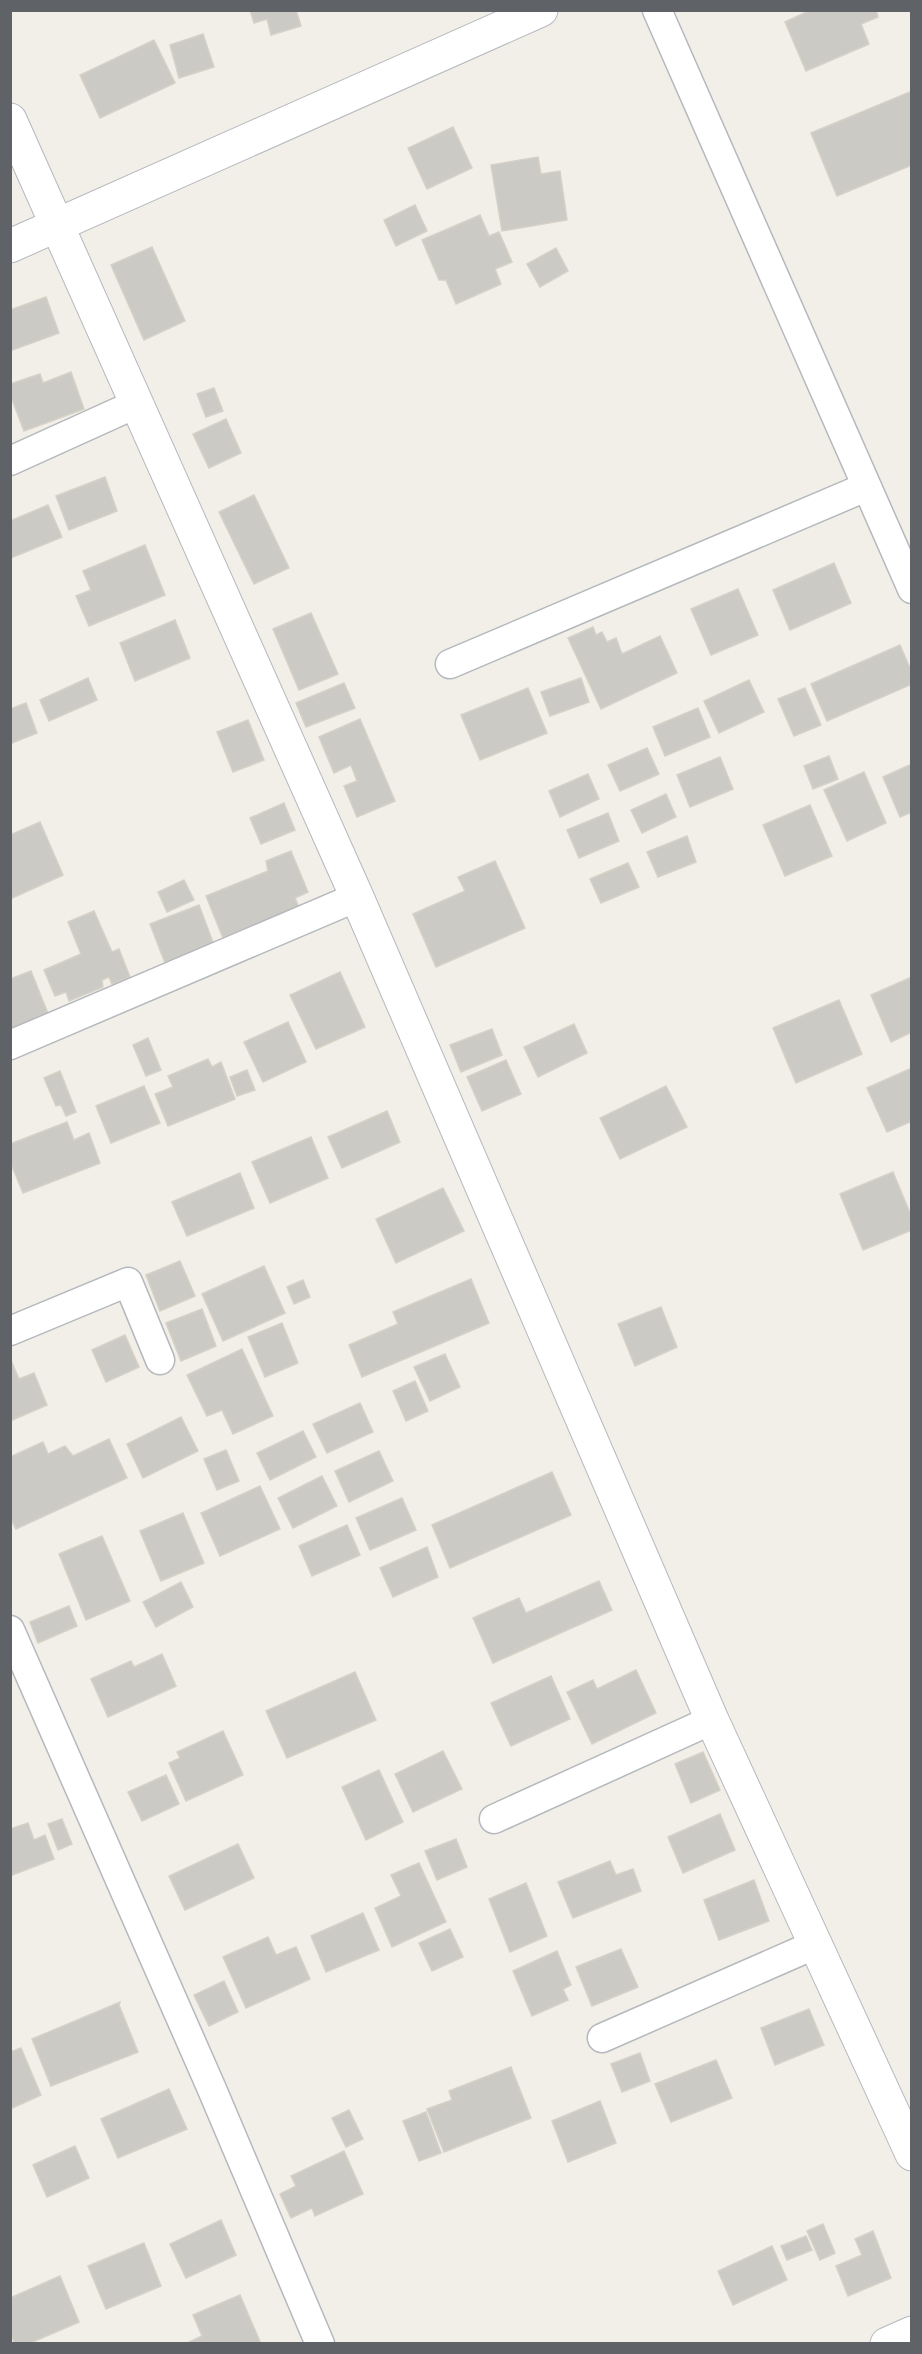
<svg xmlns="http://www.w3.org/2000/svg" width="922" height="2354" viewBox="0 0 922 2354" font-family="Poppins,sans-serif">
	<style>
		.building { fill: #cccac5; stroke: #d6d1c6; stroke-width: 1.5 }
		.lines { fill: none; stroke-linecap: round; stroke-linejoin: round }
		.minor-casing { stroke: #b5b8bc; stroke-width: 31 }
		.tertiary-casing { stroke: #b5b8bc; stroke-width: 35 }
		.minor { stroke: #fff; stroke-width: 28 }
		.tertiary { stroke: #fff; stroke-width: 33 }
	</style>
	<rect width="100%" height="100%" fill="#f1efe8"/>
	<g class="building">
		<path d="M250,10H296L301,26L271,35L267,19L254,23Z"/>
		<path d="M811,10H876L878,17L861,24L869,44L806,71L785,22Z"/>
		<path d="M203,34L214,67L179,78L170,45Z"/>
		<path d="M154,40L175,83L100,118L80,75Z"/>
		<path d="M912,91V165L837,196L811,133Z"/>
		<path d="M453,127L472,168L427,189L408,148Z"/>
		<path d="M538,157L541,174L560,171L567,220L502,231L491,165Z"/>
		<path d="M415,205L427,231L396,246L384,220Z"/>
		<path d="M480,215L489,236L499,232L512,262L495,269L501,284L456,304L446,280H439L422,240Z"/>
		<path d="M152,247L185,321L144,340L111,265Z"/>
		<path d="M556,248L568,271L540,287L527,264Z"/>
		<path d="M46,297L59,333L10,351V310Z"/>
		<path d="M71,372L84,409L24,431L10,394V384L40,374L43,383Z"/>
		<path d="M214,388L223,411L206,417L197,394Z"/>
		<path d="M226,419L241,453L209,468L193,434Z"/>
		<path d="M105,477L117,511L69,530L56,496Z"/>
		<path d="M254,495L289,568L254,584L219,512Z"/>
		<path d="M48,505L62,537L11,558L10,521Z"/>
		<path d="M145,545L165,595L89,626L76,596L91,590L83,571Z"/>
		<path d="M834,563L851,603L790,630L773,590Z"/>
		<path d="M738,589L758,635L711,655L691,609Z"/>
		<path d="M311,613L338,674L299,690L273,629Z"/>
		<path d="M175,620L190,658L135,681L120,643Z"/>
		<path d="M593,627L596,635L602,632L607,642L616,638L622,654L660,636L677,673L601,709L568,638Z"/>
		<path d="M900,645L912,673V684L827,721L811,684Z"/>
		<path d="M88,678L97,700L49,721L40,700Z"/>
		<path d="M581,678L589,702L550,716L541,692Z"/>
		<path d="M749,680L764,712L719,733L704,701Z"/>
		<path d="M344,683L355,708L306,727L296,703Z"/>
		<path d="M528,688L547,733L480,760L461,715Z"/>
		<path d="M805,688L821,725L794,736L778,699Z"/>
		<path d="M26,703L37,733L10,744V709Z"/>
		<path d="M698,708L710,737L665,756L653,727Z"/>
		<path d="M360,719L395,801L357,817L344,786L357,781L351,765L334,773L319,737Z"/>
		<path d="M248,720L264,760L233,772L217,732Z"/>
		<path d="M647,748L659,774L620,791L608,765Z"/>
		<path d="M829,756L838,779L813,789L804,766Z"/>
		<path d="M720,757L733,789L690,807L677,775Z"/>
		<path d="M912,764V812L900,817L883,777Z"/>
		<path d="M864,772L886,823L847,841L824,790Z"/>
		<path d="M588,774L599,799L560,817L549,791Z"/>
		<path d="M666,794L676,817L642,833L631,810Z"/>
		<path d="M284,803L295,830L261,844L250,818Z"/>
		<path d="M810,805L832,856L785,876L763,825Z"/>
		<path d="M608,813L619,841L579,858L567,830Z"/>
		<path d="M40,822L63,875L10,899V835Z"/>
		<path d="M687,836L696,862L658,877L647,852Z"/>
		<path d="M291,851L308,892L295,898L299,907L223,938L206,896L268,871L266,861Z"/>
		<path d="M495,861L525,928L436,967L413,914L465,891L458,877Z"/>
		<path d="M628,863L639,887L601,903L590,879Z"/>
		<path d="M184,880L194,900L167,912L158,892Z"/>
		<path d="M199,905L214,945L165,963L150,924Z"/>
		<path d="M94,911L112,952L119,949L130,977L112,984L109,977L102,980L103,987L69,1001L66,992L55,996L44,970L81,954L68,922Z"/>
		<path d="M31,971L49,1016L10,1031V979Z"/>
		<path d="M340,972L365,1027L316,1049L290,995Z"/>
		<path d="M912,977V1032L891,1042L871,995Z"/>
		<path d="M839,1000L862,1054L796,1083L773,1028Z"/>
		<path d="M288,1022L306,1062L263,1082L244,1042Z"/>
		<path d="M574,1024L587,1053L538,1077L524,1047Z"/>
		<path d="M492,1029L502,1055L461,1072L450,1045Z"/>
		<path d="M148,1038L161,1070L146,1076L133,1045Z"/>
		<path d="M208,1059L212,1067L221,1062L235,1099L168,1126L155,1094L173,1087L168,1076Z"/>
		<path d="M506,1060L521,1094L482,1111L467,1077Z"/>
		<path d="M912,1068V1121L887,1132L867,1088Z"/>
		<path d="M247,1070L255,1090L237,1096L230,1077Z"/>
		<path d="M60,1071L76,1112L66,1116L61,1105L56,1106L44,1078Z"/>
		<path d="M144,1086L160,1123L111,1143L96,1106Z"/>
		<path d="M666,1086L687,1127L620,1159L600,1118Z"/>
		<path d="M387,1111L400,1142L342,1168L328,1137Z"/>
		<path d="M67,1122L74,1140L89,1133L100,1163L23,1193L10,1161V1144Z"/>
		<path d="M311,1137L328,1178L270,1203L252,1162Z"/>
		<path d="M893,1172L912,1218V1230L863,1250L840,1194Z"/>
		<path d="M240,1173L254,1208L187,1236L172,1202Z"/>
		<path d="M443,1188L464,1231L396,1263L376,1219Z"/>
		<path d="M180,1261L195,1296L160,1311L146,1275Z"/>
		<path d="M264,1266L285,1313L223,1341L202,1294Z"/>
		<path d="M471,1279L489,1323L362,1377L349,1345L398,1324L393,1312Z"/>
		<path d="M303,1280L310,1297L294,1304L287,1287Z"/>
		<path d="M661,1307L677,1347L635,1366L618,1324Z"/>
		<path d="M202,1309L216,1346L181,1361L166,1323Z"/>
		<path d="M282,1323L298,1363L265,1377L248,1337Z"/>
		<path d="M125,1335L139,1367L106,1382L92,1350Z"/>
		<path d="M242,1349L273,1416L233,1434L222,1410L207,1416L187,1375Z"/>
		<path d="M445,1354L460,1387L430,1401L414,1367Z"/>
		<path d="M10,1358L19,1379L34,1373L47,1405L10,1421Z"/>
		<path d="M415,1381L428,1411L406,1421L393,1391Z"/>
		<path d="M360,1403L373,1432L327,1453L313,1424Z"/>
		<path d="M181,1417L198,1451L143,1478L127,1444Z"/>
		<path d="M303,1431L316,1457L270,1480L257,1453Z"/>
		<path d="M109,1439L127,1478L16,1529L10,1517V1457L43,1442L48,1454L65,1446L73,1456Z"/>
		<path d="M226,1450L239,1481L217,1490L204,1459Z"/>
		<path d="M379,1451L393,1481L349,1502L335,1471Z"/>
		<path d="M552,1472L571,1515L450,1568L432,1525Z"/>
		<path d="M322,1476L337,1506L293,1528L278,1498Z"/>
		<path d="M260,1486L280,1529L220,1556L201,1513Z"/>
		<path d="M402,1498L416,1530L370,1550L356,1518Z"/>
		<path d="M183,1513L204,1563L161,1581L140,1531Z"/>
		<path d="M347,1525L360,1555L312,1576L299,1546Z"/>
		<path d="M102,1536L130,1601L86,1620L59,1554Z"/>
		<path d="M427,1547L438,1577L393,1597L380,1568Z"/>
		<path d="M599,1581L612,1610L493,1663L473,1618L519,1598L526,1613Z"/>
		<path d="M181,1582L193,1607L156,1627L143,1602Z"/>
		<path d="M69,1606L77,1626L38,1643L30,1622Z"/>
		<path d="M162,1654L176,1686L108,1717L91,1679L131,1661L134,1667Z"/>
		<path d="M636,1670L656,1713L592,1744L567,1692L593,1680L597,1689Z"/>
		<path d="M355,1672L376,1720L287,1758L266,1711Z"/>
		<path d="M551,1676L570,1719L511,1746L491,1703Z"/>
		<path d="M223,1731L243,1775L186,1801L169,1763L180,1758L177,1752Z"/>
		<path d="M443,1751L462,1789L413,1812L395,1774Z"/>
		<path d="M703,1752L720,1790L691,1803L675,1764Z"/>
		<path d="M379,1770L403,1822L366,1840L342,1787Z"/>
		<path d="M166,1775L179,1804L142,1821L128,1792Z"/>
		<path d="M720,1814L735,1850L683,1873L668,1837Z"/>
		<path d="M62,1819L72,1844L58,1850L48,1824Z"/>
		<path d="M28,1823L34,1840L45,1835L54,1859L10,1876V1829Z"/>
		<path d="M456,1839L467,1867L437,1880L425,1851Z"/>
		<path d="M238,1844L254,1878L185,1910L169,1876Z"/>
		<path d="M610,1861L616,1875L633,1869L641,1891L573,1918L558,1882Z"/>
		<path d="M419,1863L446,1922L392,1947L375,1908L401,1896L391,1875Z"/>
		<path d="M754,1880L769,1921L719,1940L704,1900Z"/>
		<path d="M526,1883L547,1936L510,1952L489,1899Z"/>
		<path d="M363,1913L379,1950L326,1972L311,1936Z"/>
		<path d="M450,1929L463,1957L432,1971L419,1943Z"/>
		<path d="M268,1937L276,1955L296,1947L310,1979L246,2008L223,1957Z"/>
		<path d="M621,1949L638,1987L592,2006L576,1967Z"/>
		<path d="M557,1951L571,1985L563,1989L568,2000L532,2016L513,1971Z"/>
		<path d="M224,1981L238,2012L209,2026L194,1995Z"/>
		<path d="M120,2002L119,2005L138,2052L51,2086L32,2039Z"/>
		<path d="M809,2009L824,2045L775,2065L761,2028Z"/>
		<path d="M21,2048L41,2095L10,2109V2052Z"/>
		<path d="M640,2053L650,2081L622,2092L611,2064Z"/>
		<path d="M716,2060L732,2098L671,2122L655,2084Z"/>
		<path d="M511,2067L531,2118L444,2152L427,2109L452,2100L449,2091Z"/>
		<path d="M169,2089L187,2129L118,2158L101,2119Z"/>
		<path d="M600,2101L616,2143L568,2162L552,2121Z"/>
		<path d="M349,2110L363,2139L346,2147L332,2118Z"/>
		<path d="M426,2112L441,2153L419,2161L403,2121Z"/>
		<path d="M75,2146L89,2178L47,2197L33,2165Z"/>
		<path d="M344,2151L363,2194L315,2216L312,2208L291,2218L280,2194L296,2186L291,2176Z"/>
		<path d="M221,2220L236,2255L186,2278L170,2244Z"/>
		<path d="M823,2224L835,2253L820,2260L807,2231Z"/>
		<path d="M873,2231L891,2278L848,2296L836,2266L862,2255L855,2239Z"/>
		<path d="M806,2236L812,2250L787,2260L781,2246Z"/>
		<path d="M144,2243L161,2286L106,2309L88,2266Z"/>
		<path d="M772,2246L787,2280L733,2305L718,2271Z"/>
		<path d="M60,2276L79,2322L28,2344H15L10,2333V2298Z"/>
		<path d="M240,2295L261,2344H185L202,2336L193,2315Z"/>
	</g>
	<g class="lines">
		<g class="minor-casing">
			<g id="minor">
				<path d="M657,10L912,589"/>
				<path d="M10,461L138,403"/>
				<path d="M450,664L866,487"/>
				<path d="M10,1045L357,897"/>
				<path d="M10,1331L128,1282L160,1360"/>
				<path d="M10,1630L211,2087L320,2344"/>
				<path d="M494,1819L712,1720"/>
				<path d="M602,2038L814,1945"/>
			</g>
		</g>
		<g class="tertiary-casing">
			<g id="tertiary">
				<path d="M10,120L357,897L712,1720L912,2154"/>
				<path d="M10,246L541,10"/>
				<path d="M887,2344L912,2333"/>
			</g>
		</g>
		<use href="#minor" class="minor"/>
		<use href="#tertiary" class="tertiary"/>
	</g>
	<rect width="922" height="2354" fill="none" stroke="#5f6368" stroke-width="24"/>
</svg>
